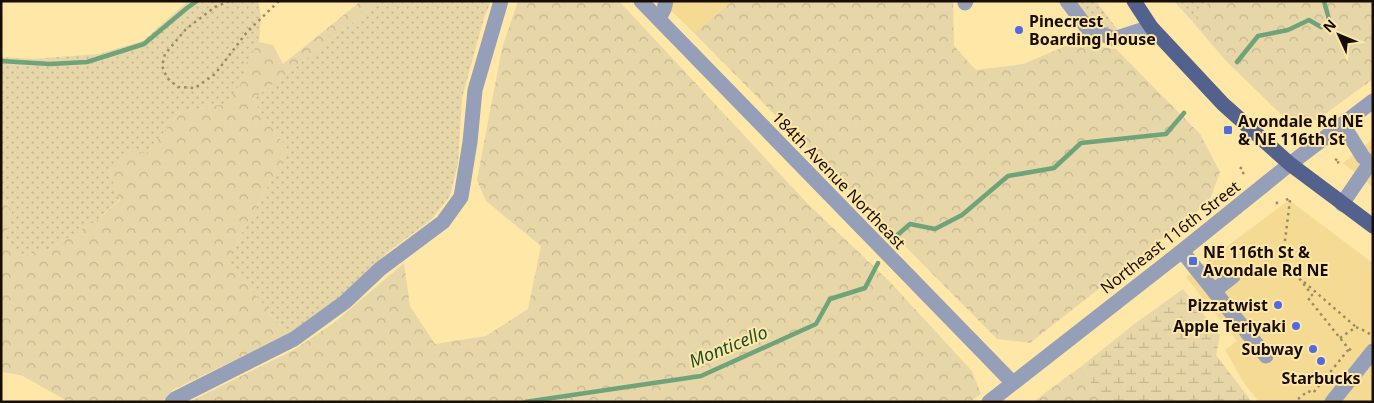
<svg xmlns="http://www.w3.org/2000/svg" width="1374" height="403" viewBox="0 0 1374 403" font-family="'Noto Sans',sans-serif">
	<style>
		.built { fill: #f5da93 }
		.grass { fill: url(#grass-dots) }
		.forest { fill: url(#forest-crowns) }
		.wetland { fill: url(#wetland-marsh) }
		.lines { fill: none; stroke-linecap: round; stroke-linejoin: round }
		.stream { stroke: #6fa37a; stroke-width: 4.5 }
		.path { stroke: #9c8b61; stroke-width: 2.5; stroke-dasharray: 2.5 4; stroke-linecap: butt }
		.minor { stroke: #969fb8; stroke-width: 15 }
		.major { stroke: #53618d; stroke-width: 15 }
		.poi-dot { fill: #506be0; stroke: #ffe7a8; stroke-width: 2 }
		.labels { text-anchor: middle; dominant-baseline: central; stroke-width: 4; stroke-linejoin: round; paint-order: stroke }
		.poi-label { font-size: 16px; font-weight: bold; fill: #170e00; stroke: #ffe7a8; text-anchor: start }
		.street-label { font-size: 16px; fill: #170e00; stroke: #ffe7a8 }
		.water-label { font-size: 18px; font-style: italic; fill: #185129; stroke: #ffe7a8 }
	</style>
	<defs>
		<pattern id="grass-dots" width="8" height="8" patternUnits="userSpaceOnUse" patternTransform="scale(1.25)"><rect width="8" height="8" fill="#e7d6a8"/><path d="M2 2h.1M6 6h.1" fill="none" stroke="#c5b68f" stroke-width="1.8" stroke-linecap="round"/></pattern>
		<pattern id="forest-crowns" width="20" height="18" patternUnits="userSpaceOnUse" patternTransform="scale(1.25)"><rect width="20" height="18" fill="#e7d6a8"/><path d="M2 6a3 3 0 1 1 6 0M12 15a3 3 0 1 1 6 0" fill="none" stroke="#c5b68f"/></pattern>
		<pattern id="wetland-marsh" width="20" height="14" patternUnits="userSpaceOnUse" patternTransform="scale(1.25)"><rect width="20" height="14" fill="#e7d6a8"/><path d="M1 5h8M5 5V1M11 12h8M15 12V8" fill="none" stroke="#c5b68f"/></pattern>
	</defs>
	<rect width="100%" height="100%" fill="#ffe7a8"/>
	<g class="built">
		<path d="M661,1H733L694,33Z"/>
		<path d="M1373,139V187L1343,163Z"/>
		<path d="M1289,200L1373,263V402H1259L1244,383L1225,350L1237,341L1186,277Z"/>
	</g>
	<g class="grass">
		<path d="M188,1H258L261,16L259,42L248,59L243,81L225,104L181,111L147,153L108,168L120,199L96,221L48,250L20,256L4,244L12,211L1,199V57L33,59L99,54L143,41Z"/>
		<path d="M381,1H491L484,18L462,98L458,163L450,196L431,220L388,252L342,296L288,335L227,260L288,150L252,100Z"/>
		<path d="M1071,1H1096L1120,33L1091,28Z"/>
		<path d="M1174,1H1210L1192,21Z"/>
	</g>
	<g class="forest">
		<path d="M361,1H381L252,100L288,150L227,260L288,335L174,389L161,402H69L21,375L1,372V199L12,211L4,244L20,256L48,250L96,221L120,200L108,168L127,151L147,153L181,111L225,104L243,81L248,59L259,42L273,45L283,64Z"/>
		<path d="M518,1H619L807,203L891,283L972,371L981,394L970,402H189L294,350L335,322L404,263L410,306L435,344L486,336L528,309L541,246L486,201L477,180L502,48Z"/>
		<path d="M733,1H953L954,46L976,70L1023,64L1073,43L1116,49L1200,134L1220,172L1209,202L1030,343L997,339L694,33Z"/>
		<path d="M1210,1H1373V79L1317,120L1289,122L1226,61L1192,21Z"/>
		<path d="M1083,365L1099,402H1033Z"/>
	</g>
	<path class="wetland" d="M1183,289L1220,335L1216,355L1252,402H1099L1083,365L1133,325Z"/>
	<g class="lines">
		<g class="stream">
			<path d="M1,61L50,64L87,62L144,44L187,8L197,1"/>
			<path d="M1237,62L1258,36L1288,30L1309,20L1321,27L1329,26C1330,16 1326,11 1324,1"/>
			<path d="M894,238L910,224L935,229L962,215L1008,176L1054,168L1081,143L1166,134L1184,113"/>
			<path d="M525,402L701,376L816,324L830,299L865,288L878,263"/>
		</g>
		<g class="path">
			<path d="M229,1L215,7L186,29L165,54L162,66L167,78L178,87L195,88L215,74L247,32L279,1"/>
			<path d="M1292,135L1295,132"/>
			<path d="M1335,159L1340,162L1335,163"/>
			<path d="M1244,174L1240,169L1244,164"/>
			<path d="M1286,200L1290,198"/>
			<path d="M1290,200L1283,257L1312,295L1308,298L1348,348L1353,352"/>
			<path d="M1276,202L1279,205"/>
			<path d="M1304,282L1356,327"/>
			<path d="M1340,338L1356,327L1367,332L1372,336"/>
			<path d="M1298,399L1308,391L1313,393L1349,349"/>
		</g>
		<g class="minor">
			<path d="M641,1L1013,383"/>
			<path d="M1067,1L1087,28L1114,39L1151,27"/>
			<path d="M965,3L966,1"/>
			<path d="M659,19L664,9L666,1"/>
			<path d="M1343,125L1363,157L1373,165"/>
			<path d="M1342,204L1370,163"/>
			<path d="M1182,251L1266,356"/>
			<path d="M1214,291L1233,276"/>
			<path d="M172,402L175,399L294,339L345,302L380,269L443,222L461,197L470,142L475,90L501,1"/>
			<path d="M989,402L1182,251L1290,164L1373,101"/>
			<path d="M1332,402L1373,351"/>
		</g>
		<path class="major" d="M1134,1L1151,27L1223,104L1290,164L1373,226"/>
	</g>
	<g class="poi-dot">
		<circle cx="1019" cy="30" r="5"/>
		<rect x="1223" y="125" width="10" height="10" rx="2.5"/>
		<rect x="1188" y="256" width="10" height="10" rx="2.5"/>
		<circle cx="1278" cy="305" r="5"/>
		<circle cx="1296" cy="326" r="5"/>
		<circle cx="1313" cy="349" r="5"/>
		<circle cx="1321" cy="361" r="5"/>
	</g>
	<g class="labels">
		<g class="poi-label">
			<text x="1029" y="21">Pinecrest<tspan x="1029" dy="18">Boarding House</tspan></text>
			<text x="1238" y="121">Avondale Rd NE<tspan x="1238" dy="18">&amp; NE 116th St</tspan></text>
			<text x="1203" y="252">NE 116th St &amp;<tspan x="1203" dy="18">Avondale Rd NE</tspan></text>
			<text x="1268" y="305" text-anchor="end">Pizzatwist</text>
			<text x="1286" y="326" text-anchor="end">Apple Teriyaki</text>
			<text x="1303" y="349" text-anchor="end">Subway</text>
			<text x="1321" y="378" text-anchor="middle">Starbucks</text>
		</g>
		<g class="street-label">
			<text transform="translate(839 180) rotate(46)">184th Avenue Northeast</text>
			<text transform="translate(1170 237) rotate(-38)">Northeast 116th Street</text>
		</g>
		<g class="water-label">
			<text transform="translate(728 346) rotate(-22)">Monticello</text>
		</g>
	</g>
	<rect width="1374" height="403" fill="none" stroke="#170e00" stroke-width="5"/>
	<g transform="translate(1339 35) rotate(314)" stroke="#ffe7a8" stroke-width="4" paint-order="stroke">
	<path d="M0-4L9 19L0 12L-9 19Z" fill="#170e00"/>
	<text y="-8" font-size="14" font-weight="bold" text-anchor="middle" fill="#170e00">N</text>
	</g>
</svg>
